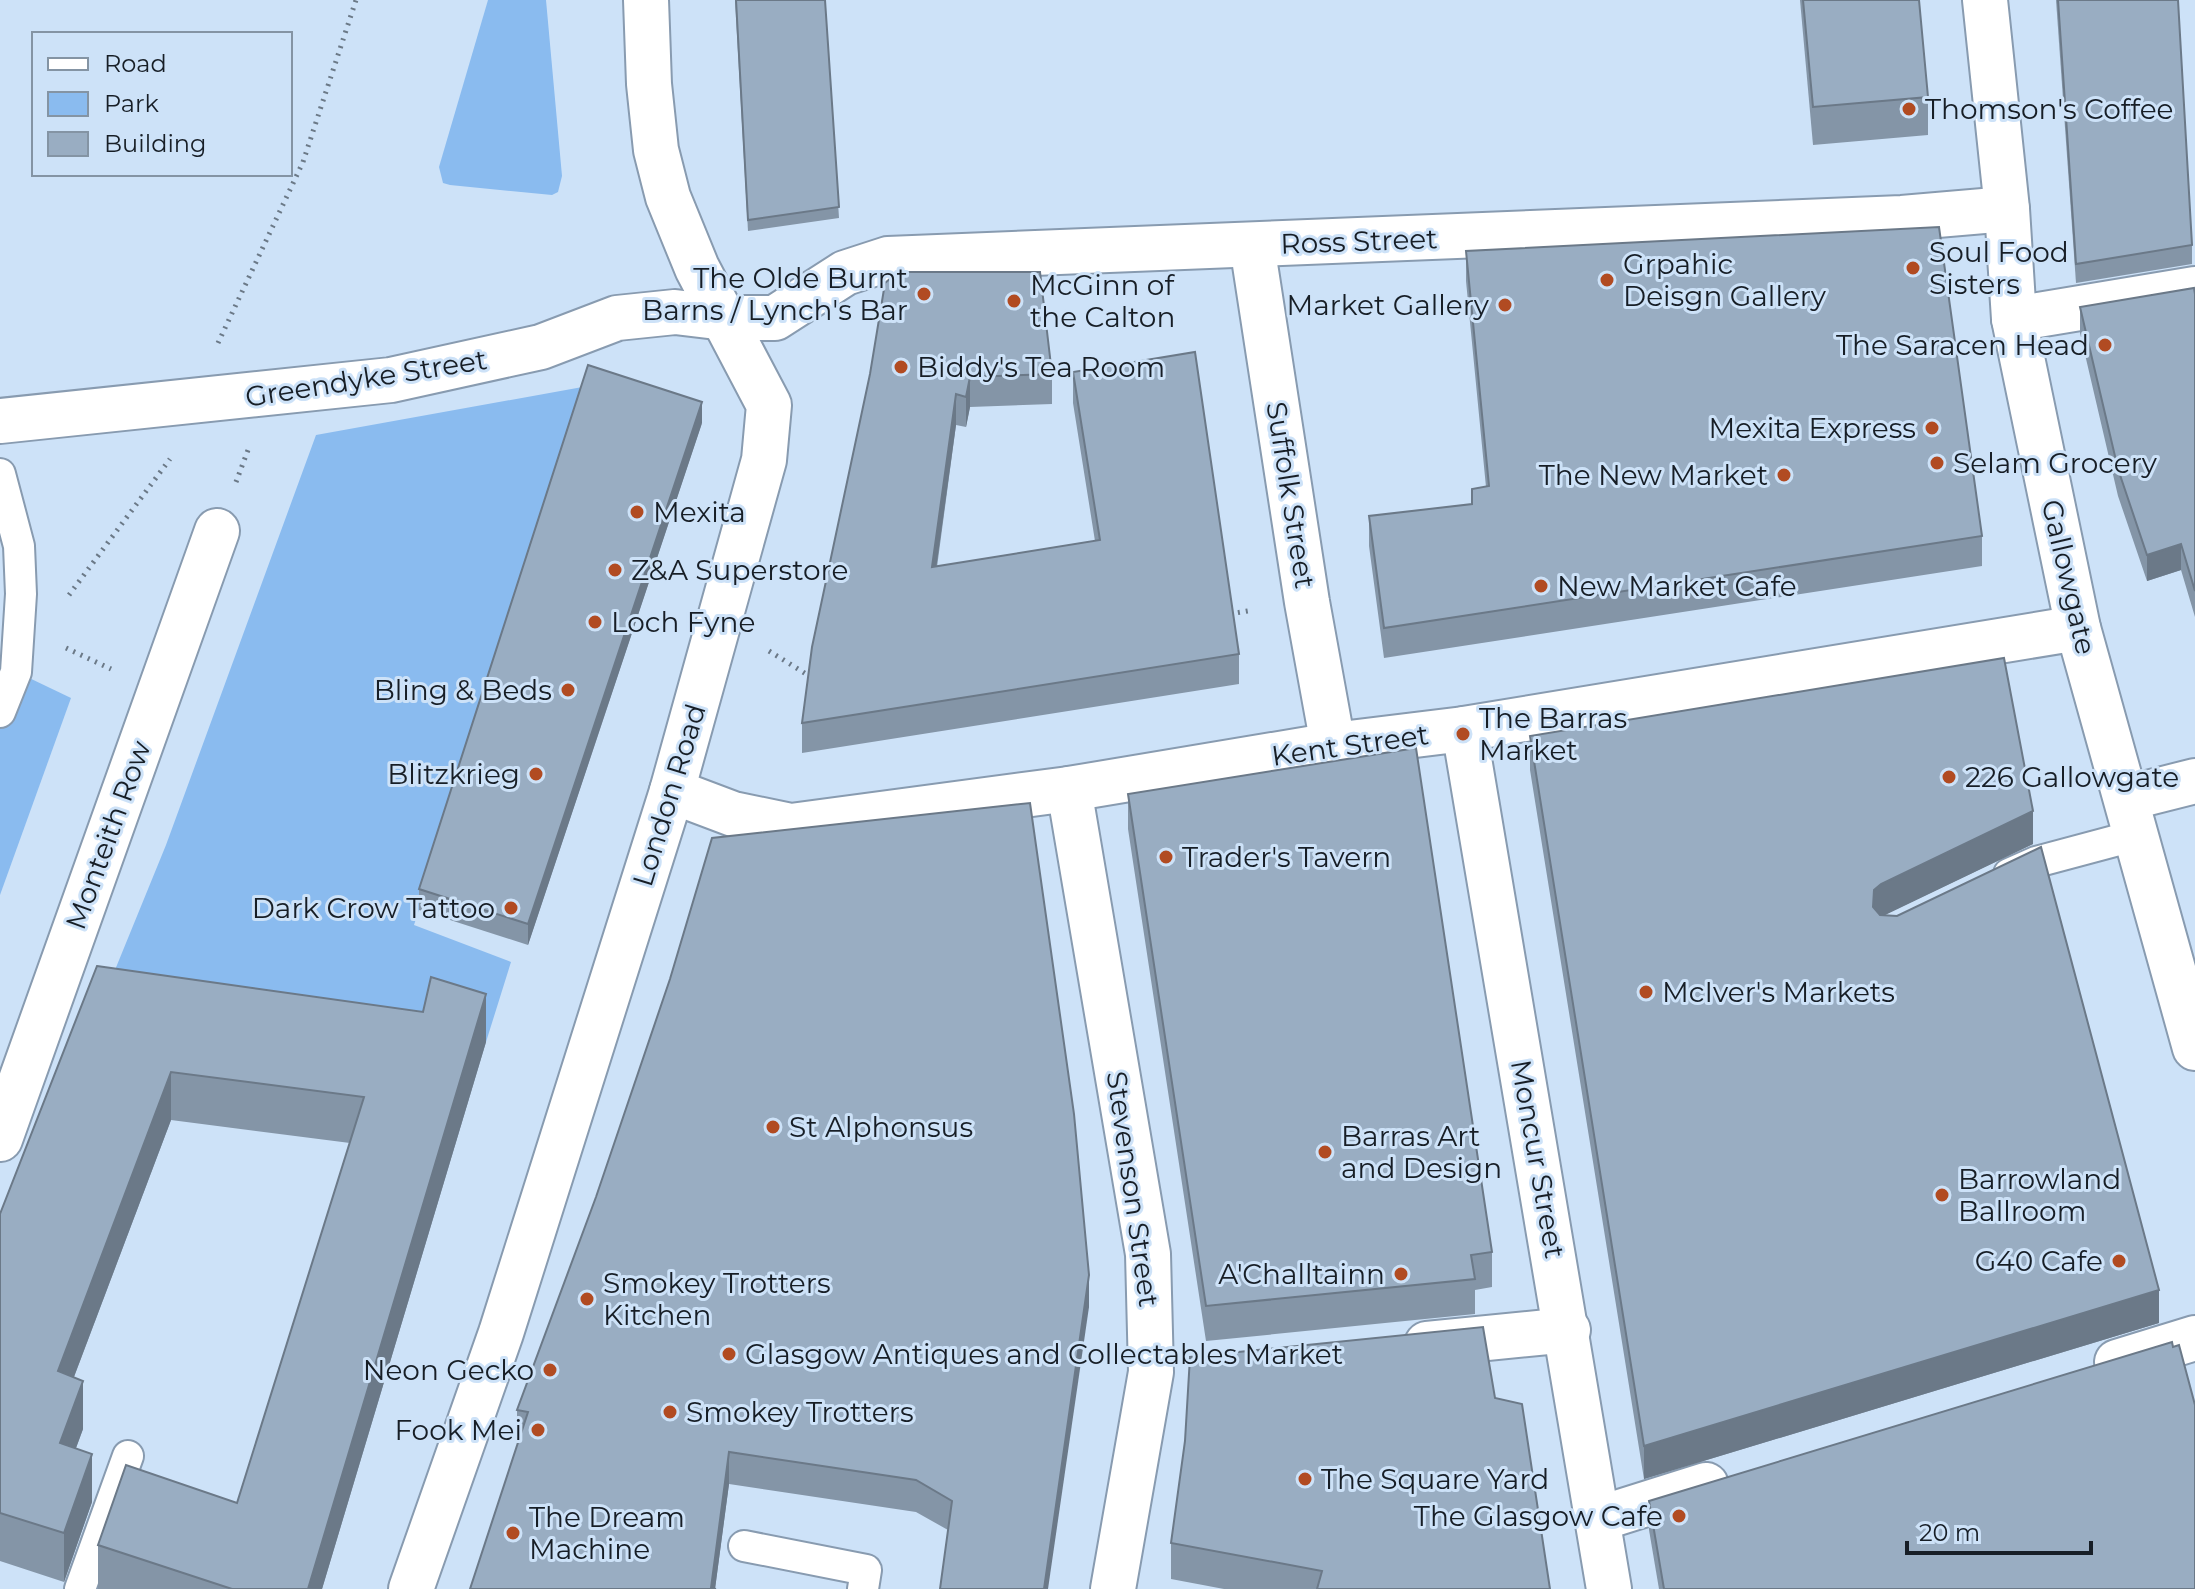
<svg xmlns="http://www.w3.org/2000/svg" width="2195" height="1589" viewBox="0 0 2195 1589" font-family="Montserrat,sans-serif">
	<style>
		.green { fill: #8abbef }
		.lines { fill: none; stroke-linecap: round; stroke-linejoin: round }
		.lane-casing { stroke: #889bb0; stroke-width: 34 }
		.street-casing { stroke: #889bb0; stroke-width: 48 }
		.primary-casing { stroke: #889bb0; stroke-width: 48 }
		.path { stroke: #6b7987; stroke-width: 5; stroke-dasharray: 2 6; stroke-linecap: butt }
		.lane { stroke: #fff; stroke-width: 30 }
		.street { stroke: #fff; stroke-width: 44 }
		.primary { stroke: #fff; stroke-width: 44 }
		.wall { fill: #8495a7 }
		.shaded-wall { fill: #6b7988 }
		.building { fill: #99adc2; stroke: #6b7988; stroke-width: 2 }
		.poi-dot { fill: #b14b22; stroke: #cde2f8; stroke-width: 3 }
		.labels { text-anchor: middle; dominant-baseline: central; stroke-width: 6; stroke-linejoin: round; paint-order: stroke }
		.poi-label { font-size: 28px; fill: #171e26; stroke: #cde2f8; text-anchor: start }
		.street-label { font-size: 28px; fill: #171e26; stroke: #cde2f8 }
	</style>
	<rect width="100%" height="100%" fill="#cde2f8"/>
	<g class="green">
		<path d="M488,0H546L562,176L558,192L552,195L450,185L443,183L439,167Z"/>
		<path d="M588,386L414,925L511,962L486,1042L97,1014L166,845L316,435Z"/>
		<path d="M0,664L71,698L0,895Z"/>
	</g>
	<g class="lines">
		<g class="lane-casing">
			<g id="lane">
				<path d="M0,474L19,546L21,594L16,672L0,712"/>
				<path d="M2009,874L2036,862L2137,835"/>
				<path d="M744,1546L866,1570L863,1589"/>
				<path d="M80,1589L128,1456"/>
			</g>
		</g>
		<g class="street-casing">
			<g id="street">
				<path d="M1252,245L1307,602L1333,745"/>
				<path d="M2014,319L2195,289"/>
				<path d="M0,421L391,380L541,347L617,318L675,312L725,318H775L845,273L888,259L1902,218L2007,209"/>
				<path d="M1464,729L1609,1589"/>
				<path d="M1069,789L1148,1254L1151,1372L1113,1589"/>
				<path d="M672,791L733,814L791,826L1069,789L1333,745L1464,729L2078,628"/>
				<path d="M2128,798L2195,781"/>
				<path d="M0,1139L217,531"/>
				<path d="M1427,1344L1568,1330"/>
				<path d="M2117,1362L2195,1338"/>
				<path d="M1598,1519L1706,1485"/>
			</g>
		</g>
		<g class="primary-casing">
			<g id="primary">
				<path d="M1985,0L2007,209L2014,319L2078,628L2195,1048"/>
				<path d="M411,1589L501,1333L672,791L764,460L769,405L697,268L668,197L656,150L649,84L646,0"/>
			</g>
		</g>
		<g class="path">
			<path d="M218,343L303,162L356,0"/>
			<path d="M236,482L248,450"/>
			<path d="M69,595L170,459"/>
			<path d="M1230,614L1253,610"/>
			<path d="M66,648L111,669"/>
			<path d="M769,651L811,677"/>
		</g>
		<use href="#lane" class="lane"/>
		<use href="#street" class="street"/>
		<use href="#primary" class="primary"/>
	</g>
	<g class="wall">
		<path d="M735,0H825L839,218L748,231Z"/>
		<path d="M1800,0H1919L1928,97V135L1813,145Z"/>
		<path d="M2056,0H2178L2192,245V264L2076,283Z"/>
		<path d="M1466,251L1982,536V566L1384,658L1369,546V516L1472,504L1486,487L1466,281Z"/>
		<path d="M2195,294V617L2181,570L2147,581L2118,496L2080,333V307Z"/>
		<path d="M1073,372L1239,654V684L802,753V723L870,374H1052V404L970,407L966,427L956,425L937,567L1095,541L1073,403Z"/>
		<path d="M702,423L528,945L419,910V889Z"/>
		<path d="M1530,736L2033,844L1884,915L2159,1323L1644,1479L1530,770Z"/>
		<path d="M1128,794L1492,1252V1287L1475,1290V1314L1206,1341L1128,829Z"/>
		<path d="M97,966L486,1042L322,1589H98V1545L237,1503L350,1143L171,1120L74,1377L83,1429L76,1448L92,1502L64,1582L0,1561V1214Z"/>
		<path d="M1089,1307L948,1530L916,1512L729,1484L715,1589L517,1442V1410Z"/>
		<path d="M1495,1398L1550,1589H1224L1171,1579V1543Z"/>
		<path d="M1649,1501L2195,1589H1659L1649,1530Z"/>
	</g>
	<g class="shaded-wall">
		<path d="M970,377V407L966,427V397Z"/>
		<path d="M956,394V425L932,598V567Z"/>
		<path d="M702,402V423L528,945V924Z"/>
		<path d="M2181,544V570L2147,581V555Z"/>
		<path d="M2033,811V844L1881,917L1873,907L1874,890L1881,884Z"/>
		<path d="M486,994V1042L322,1589H308Z"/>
		<path d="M171,1072V1120L58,1419V1371Z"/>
		<path d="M1089,1275V1307L1048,1589H1044Z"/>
		<path d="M2159,1290V1323L1644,1479V1446Z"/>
		<path d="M83,1381V1429L60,1491V1443Z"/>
		<path d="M729,1452V1484L715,1589H711Z"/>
		<path d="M92,1454V1502L64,1582V1533Z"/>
	</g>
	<g class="building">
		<path d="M736,0H825L839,207L748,220Z"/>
		<path d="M1803,0H1919L1928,97L1813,107Z"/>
		<path d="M2058,0H2178L2192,245L2076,264Z"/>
		<path d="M1939,227L1982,536L1384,628L1369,516L1472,504V489L1489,486L1466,251Z"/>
		<path d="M898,272H1040L1052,374L970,377L966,397L956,394L932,567L1100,540L1073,372L1195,352L1239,654L802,723L812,647L870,374L885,283Z"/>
		<path d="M2194,288L2195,294V591L2181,544L2147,555L2118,469L2080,307Z"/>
		<path d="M588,365L702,402L528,924L419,889Z"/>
		<path d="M2004,658L2033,811L1881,884L1874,890L1873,907L1880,915L1897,916L2041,847L2159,1290L1644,1446L1530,736Z"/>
		<path d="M1416,748L1492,1252L1471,1255L1475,1279L1206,1306L1128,794Z"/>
		<path d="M1030,803L1074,1114L1089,1275L1044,1589H940L952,1501L916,1480L729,1452L711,1588L716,1589H470L528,1412L517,1410L596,1197L670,979L712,838Z"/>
		<path d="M97,966L423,1012L431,977L486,994L308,1589H232L98,1545L126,1465L237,1503L364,1097L171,1072L58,1371L83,1381L60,1443L92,1454L64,1533L0,1513V1214Z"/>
		<path d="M1483,1327L1495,1398L1522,1404L1550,1589H1317L1322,1571L1171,1543L1185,1441L1190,1357Z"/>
		<path d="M2172,1342L2173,1347L2179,1345L2195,1405V1589H1664L1649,1501Z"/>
	</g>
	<g class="poi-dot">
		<circle cx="1909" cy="109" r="8"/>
		<circle cx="1913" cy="268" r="8"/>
		<circle cx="1607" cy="280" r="8"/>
		<circle cx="924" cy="294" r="8"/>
		<circle cx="1014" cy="301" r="8"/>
		<circle cx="1505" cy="305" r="8"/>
		<circle cx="2105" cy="345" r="8"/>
		<circle cx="901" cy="367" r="8"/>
		<circle cx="1932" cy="428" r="8"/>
		<circle cx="1937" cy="463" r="8"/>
		<circle cx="1784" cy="475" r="8"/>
		<circle cx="637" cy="512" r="8"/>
		<circle cx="615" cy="570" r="8"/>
		<circle cx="1541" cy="586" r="8"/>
		<circle cx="595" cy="622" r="8"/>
		<circle cx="568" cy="690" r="8"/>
		<circle cx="1463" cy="734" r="8"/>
		<circle cx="536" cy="774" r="8"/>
		<circle cx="1949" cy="777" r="8"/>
		<circle cx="1166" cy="857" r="8"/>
		<circle cx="511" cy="908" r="8"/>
		<circle cx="1646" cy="992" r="8"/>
		<circle cx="773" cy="1127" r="8"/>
		<circle cx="1325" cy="1152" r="8"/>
		<circle cx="1942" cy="1195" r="8"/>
		<circle cx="2119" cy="1261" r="8"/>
		<circle cx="1401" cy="1274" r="8"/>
		<circle cx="587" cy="1299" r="8"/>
		<circle cx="729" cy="1354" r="8"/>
		<circle cx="550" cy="1370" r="8"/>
		<circle cx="670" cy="1412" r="8"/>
		<circle cx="538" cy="1430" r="8"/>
		<circle cx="1305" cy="1479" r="8"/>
		<circle cx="1679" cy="1516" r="8"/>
		<circle cx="513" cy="1533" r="8"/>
	</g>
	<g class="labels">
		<g class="poi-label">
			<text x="1925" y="109">Thomson's Coffee</text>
			<text x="1929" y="252">Soul Food<tspan x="1929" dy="32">Sisters</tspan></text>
			<text x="1623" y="264">Grpahic<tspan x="1623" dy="32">Deisgn Gallery</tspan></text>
			<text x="908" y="278" text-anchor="end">The Olde Burnt<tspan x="908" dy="32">Barns / Lynch's Bar</tspan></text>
			<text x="1030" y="285">McGinn of<tspan x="1030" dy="32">the Calton</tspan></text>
			<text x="1489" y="305" text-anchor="end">Market Gallery</text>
			<text x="2089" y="345" text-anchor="end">The Saracen Head</text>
			<text x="917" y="367">Biddy's Tea Room</text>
			<text x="1916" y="428" text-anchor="end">Mexita Express</text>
			<text x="1953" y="463">Selam Grocery</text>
			<text x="1768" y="475" text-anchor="end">The New Market</text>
			<text x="653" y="512">Mexita</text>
			<text x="631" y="570">Z&amp;A Superstore</text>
			<text x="1557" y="586">New Market Cafe</text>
			<text x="611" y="622">Loch Fyne</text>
			<text x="552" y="690" text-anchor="end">Bling &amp; Beds</text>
			<text x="1479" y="718">The Barras<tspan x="1479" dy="32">Market</tspan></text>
			<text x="520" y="774" text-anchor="end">Blitzkrieg</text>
			<text x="1965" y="777">226 Gallowgate</text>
			<text x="1182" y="857">Trader's Tavern</text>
			<text x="495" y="908" text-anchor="end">Dark Crow Tattoo</text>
			<text x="1662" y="992">McIver's Markets</text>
			<text x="789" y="1127">St Alphonsus</text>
			<text x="1341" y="1136">Barras Art<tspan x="1341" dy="32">and Design</tspan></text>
			<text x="1958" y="1179">Barrowland<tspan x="1958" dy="32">Ballroom</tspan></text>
			<text x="2103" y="1261" text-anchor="end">G40 Cafe</text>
			<text x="1385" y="1274" text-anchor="end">A'Challtainn</text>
			<text x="603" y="1283">Smokey Trotters<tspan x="603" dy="32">Kitchen</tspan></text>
			<text x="745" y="1354">Glasgow Antiques and Collectables Market</text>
			<text x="534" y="1370" text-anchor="end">Neon Gecko</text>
			<text x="686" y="1412">Smokey Trotters</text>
			<text x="522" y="1430" text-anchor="end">Fook Mei</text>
			<text x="1321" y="1479">The Square Yard</text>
			<text x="1663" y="1516" text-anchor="end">The Glasgow Cafe</text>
			<text x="529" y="1517">The Dream<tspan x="529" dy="32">Machine</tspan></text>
		</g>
		<g class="street-label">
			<text transform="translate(1359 241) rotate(-2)">Ross Street</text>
			<text transform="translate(366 378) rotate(-9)">Greendyke Street</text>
			<text transform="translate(1291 495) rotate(81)">Suffolk Street</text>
			<text transform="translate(2069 577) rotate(77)">Gallowgate</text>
			<text transform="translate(1350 745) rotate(-8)">Kent Street</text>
			<text transform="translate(669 795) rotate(-73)">London Road</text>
			<text transform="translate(108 835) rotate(-70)">Monteith Row</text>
			<text transform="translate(1538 1159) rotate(80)">Moncur Street</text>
			<text transform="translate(1133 1189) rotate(82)">Stevenson Street</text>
		</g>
	</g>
	<rect x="32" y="32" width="260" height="144" fill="#cde2f8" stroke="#8494a4" stroke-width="2"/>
	<rect x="48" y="58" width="40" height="12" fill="#ffffff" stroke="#8494a4" stroke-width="2"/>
	<text x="104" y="72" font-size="24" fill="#171e26">Road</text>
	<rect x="48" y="92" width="40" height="24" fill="#8abbef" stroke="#8494a4" stroke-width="2"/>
	<text x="104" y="112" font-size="24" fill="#171e26">Park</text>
	<rect x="48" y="132" width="40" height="24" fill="#99adc2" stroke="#8494a4" stroke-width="2"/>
	<text x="104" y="152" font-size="24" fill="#171e26">Building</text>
	<path d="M1907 1541v12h184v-12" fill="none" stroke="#171e26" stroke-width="4"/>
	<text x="1919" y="1541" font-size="24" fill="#171e26" stroke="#cde2f8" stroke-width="6" paint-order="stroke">20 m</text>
</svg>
